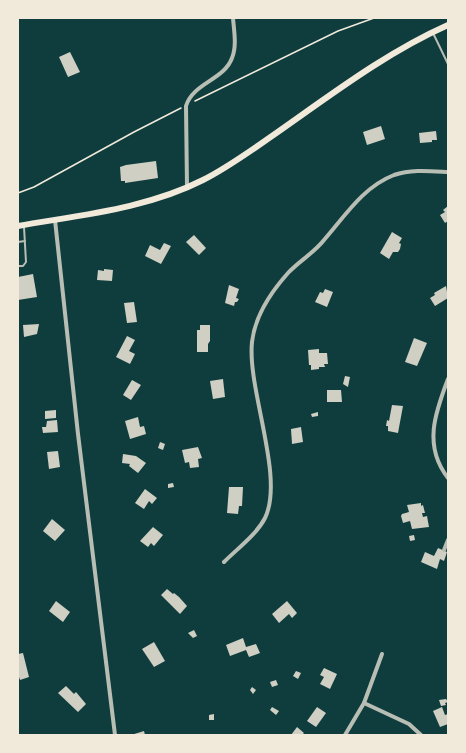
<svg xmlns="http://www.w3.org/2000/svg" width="466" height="753" viewBox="0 0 466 753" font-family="'Public Sans',sans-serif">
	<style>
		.building { fill: #cfcfc3 }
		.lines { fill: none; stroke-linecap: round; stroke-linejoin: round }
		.path { stroke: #f1e9da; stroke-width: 1.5 }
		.service { stroke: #b8beb3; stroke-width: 2 }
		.minor { stroke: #b8beb3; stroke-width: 4 }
		.primary { stroke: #f1e9da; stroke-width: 6 }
	</style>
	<rect width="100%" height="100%" fill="#0f3d3e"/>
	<g class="building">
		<path d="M70,52L80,72L68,77L59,57Z"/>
		<path d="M381,126L385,139L367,145L363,132Z"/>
		<path d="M436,131L437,140H432V142L420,143L419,133Z"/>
		<path d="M156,161L158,178L125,183V181H121L120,167L126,165Z"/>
		<path d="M448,206V221L445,223L440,215L445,212L443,210Z"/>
		<path d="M392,232L402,238L399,243L401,244L400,249L398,252H393L389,259L380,253Z"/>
		<path d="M194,235L206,248L199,255L186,242Z"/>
		<path d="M164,243L171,246L161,264L145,256L150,245L160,250Z"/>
		<path d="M104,269L113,270L112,281L97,280L98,270L104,271Z"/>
		<path d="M33,274L37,297L18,300V277Z"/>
		<path d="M229,285L239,289L236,298L239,299L237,302H235L234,306L225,303Z"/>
		<path d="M446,286L448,298L435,306L430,298L435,295L434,293Z"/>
		<path d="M325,289L333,292L327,307L315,302L320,292L323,293Z"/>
		<path d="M134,302L137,322L127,323L124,303Z"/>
		<path d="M39,324L37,334L24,337L23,325Z"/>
		<path d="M200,325H210V341L208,344V352H197V330H200Z"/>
		<path d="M127,336L135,340L129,351L135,354L130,364L116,357Z"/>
		<path d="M414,338L427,343L417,366L405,362Z"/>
		<path d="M319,349V353H327L328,364H324L325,367H319V369L311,370V365H309L308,350Z"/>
		<path d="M345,376L350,377L348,387L343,384Z"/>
		<path d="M223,379L225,397L213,399L210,381Z"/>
		<path d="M132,380L141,385L131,400L123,395Z"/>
		<path d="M327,390H341L342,402H327Z"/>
		<path d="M392,405L403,406L398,433L388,431V426H386L387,420L389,421Z"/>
		<path d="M56,410V418L45,419V411Z"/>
		<path d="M318,412V416L312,417L311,414Z"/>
		<path d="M138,417L140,427L144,426L146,434L130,439L125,421Z"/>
		<path d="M57,420L58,432L43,433L42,427H46L47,421Z"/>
		<path d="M301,427L303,442L292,444L291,429Z"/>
		<path d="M160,442L165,444L163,450L158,448Z"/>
		<path d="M198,447L202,458L198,459L199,467L190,468L189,462L185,463L182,450Z"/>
		<path d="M58,451L60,467L49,469L47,452Z"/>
		<path d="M123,454L136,456L146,463L138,473L129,466L130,464L122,463Z"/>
		<path d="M173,483L174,487L168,488V484Z"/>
		<path d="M229,487H243L242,506H239L238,514L227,513Z"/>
		<path d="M145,489L157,498L152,504L149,501L144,509L135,503Z"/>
		<path d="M421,503V506L423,505L425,513H422L423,517L427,516L429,527L412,529L410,521L403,523L401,516L402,514L409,512L407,505Z"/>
		<path d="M52,519L65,530L55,541L43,531Z"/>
		<path d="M153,527L163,535L154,546L151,543L148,547L140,541Z"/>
		<path d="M414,535L415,540L410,541L409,536Z"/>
		<path d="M438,548L447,552L444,561L440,559L437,569L421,562L425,552L434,556Z"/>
		<path d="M167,589L173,594L174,593L179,597L187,606L180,614L161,595Z"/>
		<path d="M56,601L70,612L63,622L49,611Z"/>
		<path d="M287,601L297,613L292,618L289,614L279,623L272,614Z"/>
		<path d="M194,630L197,636L193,638L188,633Z"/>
		<path d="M243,638L246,647L256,644L260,653L249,657L246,650L230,656L226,645Z"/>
		<path d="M154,642L165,661L154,667L142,649Z"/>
		<path d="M23,653L29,677L20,680L18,674V654Z"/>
		<path d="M324,668L337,674L330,689L320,684L324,677L320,675Z"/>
		<path d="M296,671L301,673L298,679L293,676Z"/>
		<path d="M276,680L278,685L272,687L270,682Z"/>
		<path d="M66,686L74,694L76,692L86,704L78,712L58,693Z"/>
		<path d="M252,687L256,690L253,694L250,690Z"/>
		<path d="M446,699L448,702L445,703L446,705L441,706L439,700Z"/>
		<path d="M272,707L279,711L276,715L270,710Z"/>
		<path d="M317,707L326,713L316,727L307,721Z"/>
		<path d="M442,707L445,715L448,714V724L440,727L433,711Z"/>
		<path d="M214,714V720H209V715Z"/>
		<path d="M297,727L304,733L302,735H291Z"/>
		<path d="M144,731L145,735H131Z"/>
	</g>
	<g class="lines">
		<g class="path">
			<path d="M195,101L338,31L374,18"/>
			<path d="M18,193L34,187L134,132L181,108"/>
		</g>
		<g class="service">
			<path d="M433,33L448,64"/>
			<path d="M18,242L25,241"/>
			<path d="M18,266H23L26,262L24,227"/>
		</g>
		<g class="minor">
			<path d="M187,187L186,106C193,83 224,80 232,58C237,46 234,31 233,18"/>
			<path d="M55,220L78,434L115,735"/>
			<path d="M448,379C435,413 423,446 448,478"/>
			<path d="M444,550L448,540"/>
			<path d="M224,562C237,549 257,534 265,518C285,477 247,389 252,342C255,316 271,292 288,273C299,261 314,253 324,240C345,216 363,187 394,175C411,169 430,171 448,172"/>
			<path d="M364,703L409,724L421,735"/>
			<path d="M345,735L364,703L382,654"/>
		</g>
		<path class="primary" d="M18,226C80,215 146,209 203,180C227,168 249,152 272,136C328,97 385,53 448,25"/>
	</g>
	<rect width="466" height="753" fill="none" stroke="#f1e9da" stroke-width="38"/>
</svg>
